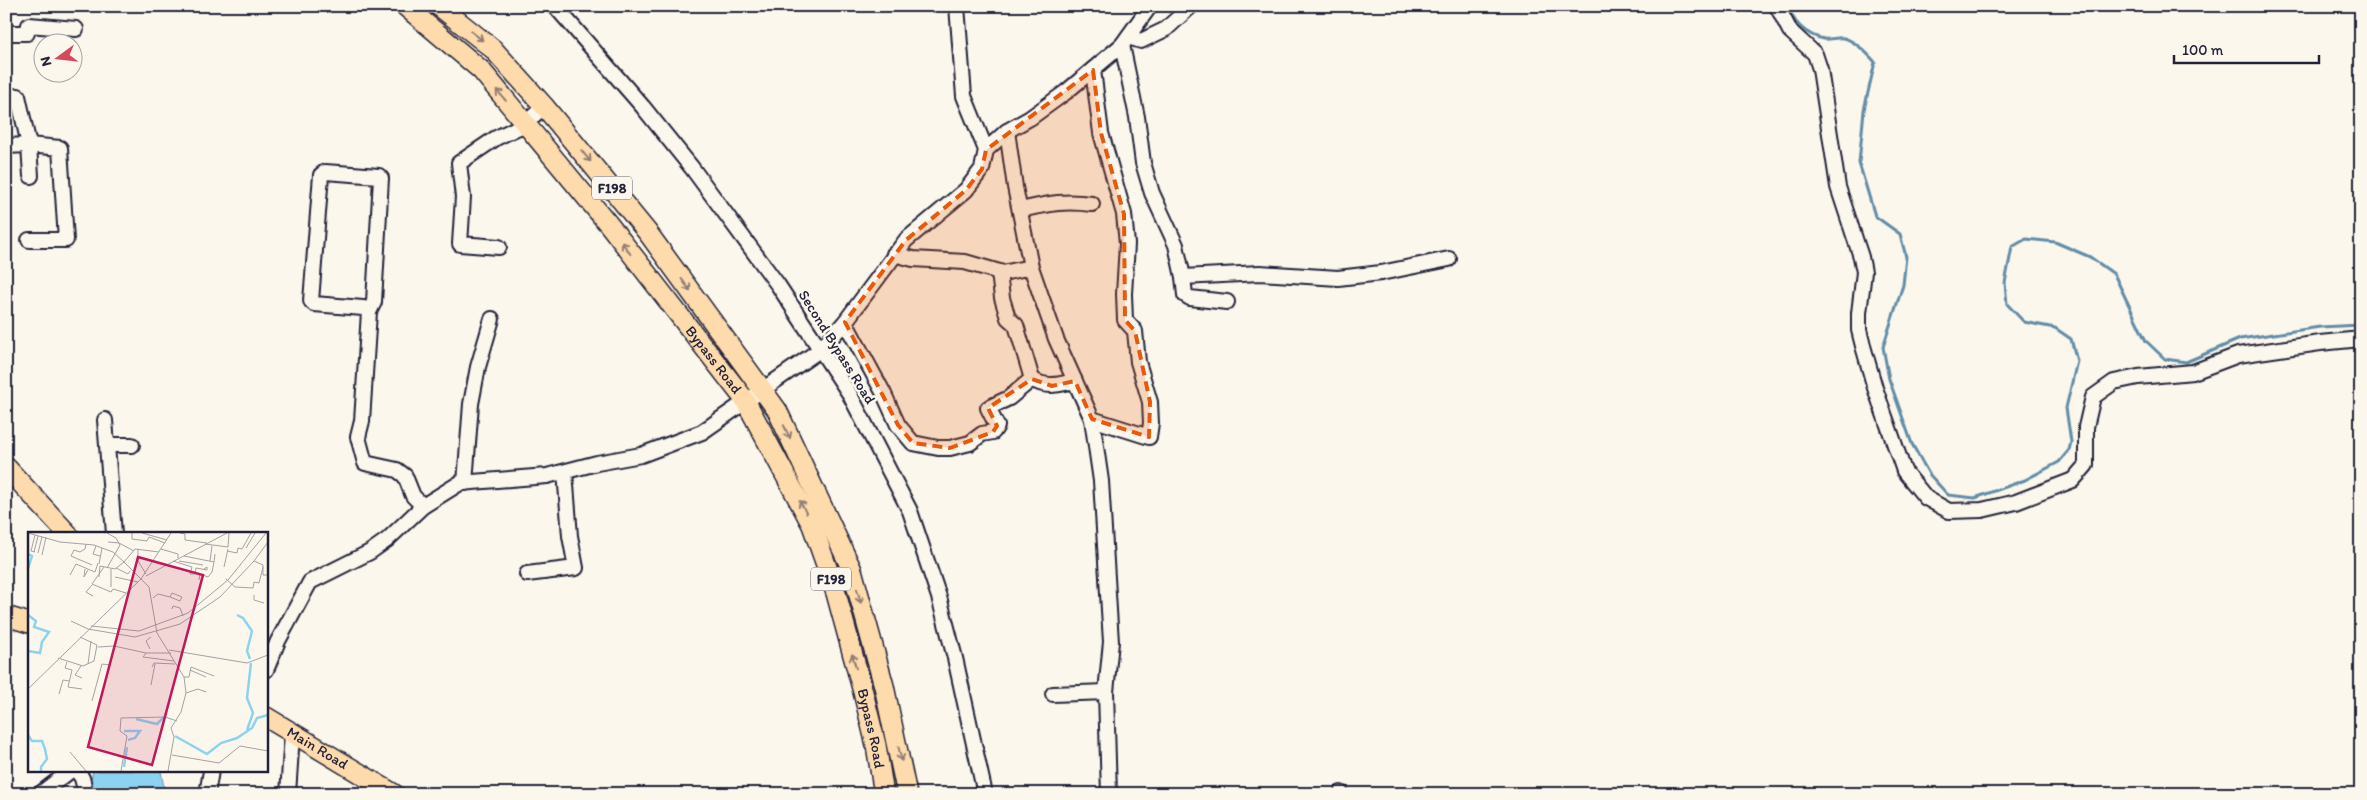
<svg xmlns="http://www.w3.org/2000/svg" width="2367" height="800" viewBox="0 0 2367 800" font-family="Itim,sans-serif">
	<style>
		.water { fill: #8dd2ef; stroke: #628ca7 }
		.lines { fill: none; stroke-linecap: round; stroke-linejoin: round }
		.stream { stroke: #628ca7; stroke-width: 3 }
		.minor-casing { stroke: #22223b; stroke-width: 18 }
		.major-casing { stroke: #22223b; stroke-width: 22 }
		.minor { stroke: #fbf7ec; stroke-width: 14 }
		.major { stroke: #fedbac; stroke-width: 19 }
		.oneway { stroke: #907e74 }
		.marked { fill: #e8590c; fill-opacity: 0.2; stroke: #e8590c; stroke-width: 4; stroke-dasharray: 10 6; stroke-linejoin: round }
		.labels { text-anchor: middle; dominant-baseline: central; stroke-width: 5; stroke-linejoin: round; paint-order: stroke }
		.shield { fill: #fbf7ec; stroke: #636270; stroke-width: 1 }
		.shield-label { font-size: 14px; font-weight: bold; fill: #22223b }
		.street-label { font-size: 15px; fill: #22223b; stroke: #fbf7ec }
		.inset-river { fill: none; stroke: #8dd2ef; stroke-width: 2.5 }
		.inset-road { fill: none; stroke: #a4a2a5; stroke-width: 1 }
		.view { fill: #c2185b; fill-opacity: 0.15; stroke: #c2185b; stroke-width: 2.5 }
		.inset-edge { fill: none; stroke: #22223b; stroke-width: 2.5 }
	</style>
	<rect width="100%" height="100%" fill="#fbf7ec"/>
	<filter id="ink" filterUnits="userSpaceOnUse"><feTurbulence type="fractalNoise" baseFrequency=".02" numOctaves="2"/><feDisplacementMap in="SourceGraphic" scale="10" xChannelSelector="R" yChannelSelector="G"/><feConvolveMatrix kernelMatrix="1 2 1 2 8 2 1 2 1" color-interpolation-filters="sRGB"/></filter>
	<g filter="url(#ink)">
		<path class="water" d="M93,771H161L165,794H91L90,785Z"/>
		<g class="lines">
			<path class="stream" d="M1790,6C1790,22 1808,36 1824,39C1830,40 1837,37 1844,38C1855,41 1867,53 1875,62L1864,110L1859,163L1875,216L1900,234L1906,257L1903,285L1883,347L1889,379L1912,444L1929,474L1948,495L1975,498L2025,480L2059,462L2069,450L2071,442L2066,408L2077,361L2071,339L2055,328L2024,322L2007,304L2005,283L2012,247L2026,239L2055,242L2090,257L2114,274L2146,341L2165,359L2186,362L2240,339L2320,327L2361,325"/>
			<g class="minor-casing">
				<g id="minor">
					<path d="M555,6L643,107L692,168L778,285L849,393L910,511L939,597L955,658L985,794"/>
					<path d="M1777,6L1790,31L1815,54L1820,69L1838,187L1861,257L1864,272L1859,313V330L1863,346L1875,388L1904,471L1926,498L1949,511L1982,510L2016,502L2073,480L2086,465V427L2093,397L2114,382L2138,377L2193,372L2238,355L2320,343L2361,339"/>
					<path d="M6,33H27L29,25L76,29"/>
					<path d="M1128,37L1141,41L1166,29L1191,6"/>
					<path d="M1122,45L1137,117L1143,163L1152,193L1176,245L1183,277L1185,295L1190,298L1227,302"/>
					<path d="M6,97L18,96L29,145L6,146"/>
					<path d="M1007,131L1015,187L1031,267L1056,339L1092,419L1101,481L1111,642L1106,692L1109,794"/>
					<path d="M986,150L1007,131L1030,118L1066,92L1122,45L1150,6"/>
					<path d="M1020,210C1048,204 1063,200 1092,204"/>
					<path d="M29,240H66L60,148L29,145L31,176"/>
					<path d="M499,247L460,244L463,197L459,163L496,138L525,124L544,106"/>
					<path d="M894,254L913,259L965,262L1003,273L1031,267"/>
					<path d="M999,272L1002,298L1008,318L1016,325L1032,379C1046,389 1060,384 1075,381"/>
					<path d="M1183,277L1260,273L1338,278L1381,273L1449,259"/>
					<path d="M369,312L374,302L381,178L379,176L325,172L321,175L311,301L314,304L363,308L369,312L362,421L358,437L365,463L397,470L405,476L413,496L423,506"/>
					<path d="M845,322L883,392L898,425L913,443L938,448H950L970,443L982,434L993,432L997,426L988,408L1009,398L1032,379"/>
					<path d="M1092,419L1149,437L1151,423L1150,402L1138,362L1135,331L1125,320L1124,294L1127,244L1124,214L1101,133L1093,70"/>
					<path d="M105,420L114,534"/>
					<path d="M108,445H132"/>
					<path d="M465,483L471,404L478,367L492,319"/>
					<path d="M527,574L576,568L570,536L565,472"/>
					<path d="M266,670L278,641L310,582L370,552L387,540L423,506L460,483L547,476L597,463L641,455L702,432L821,349L845,322L906,240L966,190L982,169L986,150L964,96L957,6"/>
					<path d="M1053,694L1106,692"/>
					<path d="M77,771L82,778L86,794"/>
					<path d="M40,794L70,771"/>
					<path d="M207,794L211,771"/>
					<path d="M288,794L292,734"/>
					<path d="M1341,794V793"/>
				</g>
			</g>
			<g class="major-casing">
				<g id="major">
					<path id="s1" d="M405,6L481,70L610,226L745,400L812,525L836,593L863,692L876,745L884,794"/>
					<path d="M439,6L493,49L544,106L648,233L777,410L852,570L884,686L907,794"/>
					<path d="M6,467L68,534"/>
					<path d="M6,616L29,623"/>
					<path id="s2" d="M266,717L394,794"/>
				</g>
			</g>
			<use href="#minor" class="minor"/>
			<use href="#major" class="major"/>
		</g>
		<defs><path id="oneway-shaft" d="M-6 0H5M1.5-3L5.5 0L1.5 3" fill="none" stroke-width="1.6" stroke-linecap="round" stroke-linejoin="round" transform="scale(1.25)"/></defs>
		<g class="oneway">
			<use href="#oneway-shaft" transform="translate(477 36) rotate(38)"/>
			<use href="#oneway-shaft" transform="translate(501 95) rotate(-130)"/>
			<use href="#oneway-shaft" transform="translate(586 156) rotate(50)"/>
			<use href="#oneway-shaft" transform="translate(626 248) rotate(-126)"/>
			<use href="#oneway-shaft" transform="translate(686 285) rotate(54)"/>
			<use href="#oneway-shaft" transform="translate(787 432) rotate(65)"/>
			<use href="#oneway-shaft" transform="translate(803 507) rotate(-118)"/>
			<use href="#oneway-shaft" transform="translate(859 596) rotate(74)"/>
			<use href="#oneway-shaft" transform="translate(854 661) rotate(-106)"/>
			<use href="#oneway-shaft" transform="translate(900 754) rotate(78)"/>
		</g>
	</g>
	<path class="marked" d="M1093,70L1101,133L1124,214L1125,320L1135,331L1150,402L1149,437L1092,419L1075,381L1052,386L1032,379L988,408L997,426L993,432L950,448L913,443L898,425L845,322L906,240L966,190L982,169L986,150Z"/>
	<g class="labels">
		<g class="shield">
			<rect x="592" y="176.5" width="40" height="23" rx="4"/>
			<rect x="811" y="567.5" width="40" height="23" rx="4"/>
		</g>
		<g class="shield-label">
			<text x="612" y="188">F198</text>
			<text x="831" y="579">F198</text>
		</g>
		<g class="street-label">
			<text transform="translate(837 347) rotate(58)">Second Bypass Road</text>
			<text stroke="none"><textPath href="#s1" startOffset="471">Bypass Road</textPath></text>
			<text stroke="none"><textPath href="#s1" startOffset="876">Bypass Road</textPath></text>
			<text stroke="none"><textPath href="#s2" startOffset="60">Main Road</textPath></text>
		</g>
	</g>
	<g transform="translate(28 532)">
		<rect width="240" height="240" fill="#fbf7ec"/>
		<path class="inset-river" d="M0,22L4,24L0,37M0,83L8,89L6,95L21,100L14,110L12,121L0,119M209,83L215,86L224,99L219,119L222,127M108,187L129,192L135,186M219,198L225,181L219,166L223,131M96,199H112L107,206L100,208M0,203L4,209H14L17,217L19,227L13,235V239M147,204L179,222L193,211L209,206L224,196L229,186L240,183M96,235L99,215"/>
		<path class="inset-road" d="M0,1L32,10L66,13L85,20L96,30L107,17L131,20M79,1L88,6L92,13L79,36M104,1V7L119,9L121,5L137,11M114,1L139,8M152,1L157,2V8L179,11M7,3L3,19L7,20M80,10L91,11L106,19M58,12L57,17L52,20L46,18L43,24L64,33M177,12L200,15L201,1M68,14L65,22L72,24M218,16L227,1M110,17V29L118,42M133,17L150,22V26M199,19L209,21L210,16L214,17L223,1M6,20L10,4M10,21L14,5M14,23L18,5M156,24L186,30L187,22M145,29L164,35L162,42H167L168,36L179,38V35L176,37M151,29L175,33M182,29L184,14M226,29L235,33V43H240M71,32L74,16M76,35L64,52L83,60L85,57L98,61M196,35L200,17M88,36L100,42L102,39M57,37L56,45L60,38M83,37V55M42,43L48,32L67,40L70,31M118,44L199,1M71,45L72,34L87,37L96,30L121,55L129,101L156,145L158,161L153,180L143,196L146,205L140,239M87,45L110,50M198,47L207,55L225,56L226,50L231,51L235,35M171,48L172,42L180,45L184,40L186,30M64,53L58,60L65,64M226,63V68L236,71M125,66L130,62L142,65L144,61L154,65L152,69L142,65M144,77L145,74L152,76L155,84M43,89L60,97M63,94L111,99L160,81L200,48L238,1M60,97L107,105L152,92L192,65L226,29L240,10M70,115L86,114L118,121H143M122,117L118,109L123,105M141,118L219,131L240,123M118,121L115,125L146,129M30,126L55,134L66,129L69,113L52,105M39,130L37,136L44,138L40,155L54,157M60,132L63,109M53,134L47,143L54,146M124,135L126,131L147,132M162,138L178,145M156,145H161L163,135L186,144M123,153L127,132M0,157L113,47L143,1M158,161L170,157L178,160M31,162L35,148L41,149M64,169L74,132L82,133M42,220L58,239M144,223L191,231L212,214L240,219M93,239L99,204L92,199L93,186L137,185L149,189"/>
		<path class="view" d="M110,25L175,43L124,233L60,215Z"/>
		<rect width="240" height="240" class="inset-edge"/>
	</g>
	<rect width="2367" height="800" fill="none" stroke="#fbf7ec" stroke-width="25"/>
	<rect x="12" y="12" width="2342" height="775" fill="none" stroke="#22223b" stroke-width="2" filter="url(#ink)"/>
	<g transform="translate(58 58) rotate(255)"><circle r="24" fill="#fbf7ec" stroke="#a4a2a5"/>
	<path d="M0-4L9 19L0 12L-9 19Z" fill="#d1495b"/>
	<text y="-8" font-size="14" font-weight="bold" text-anchor="middle" fill="#22223b">N</text>
	</g>
	<path d="M2174 55v8h145v-8" fill="none" stroke="#22223b" stroke-width="2.5"/>
	<text x="2182" y="55" font-size="15" fill="#22223b" stroke="#fbf7ec" stroke-width="4" paint-order="stroke">100 m</text>
</svg>
